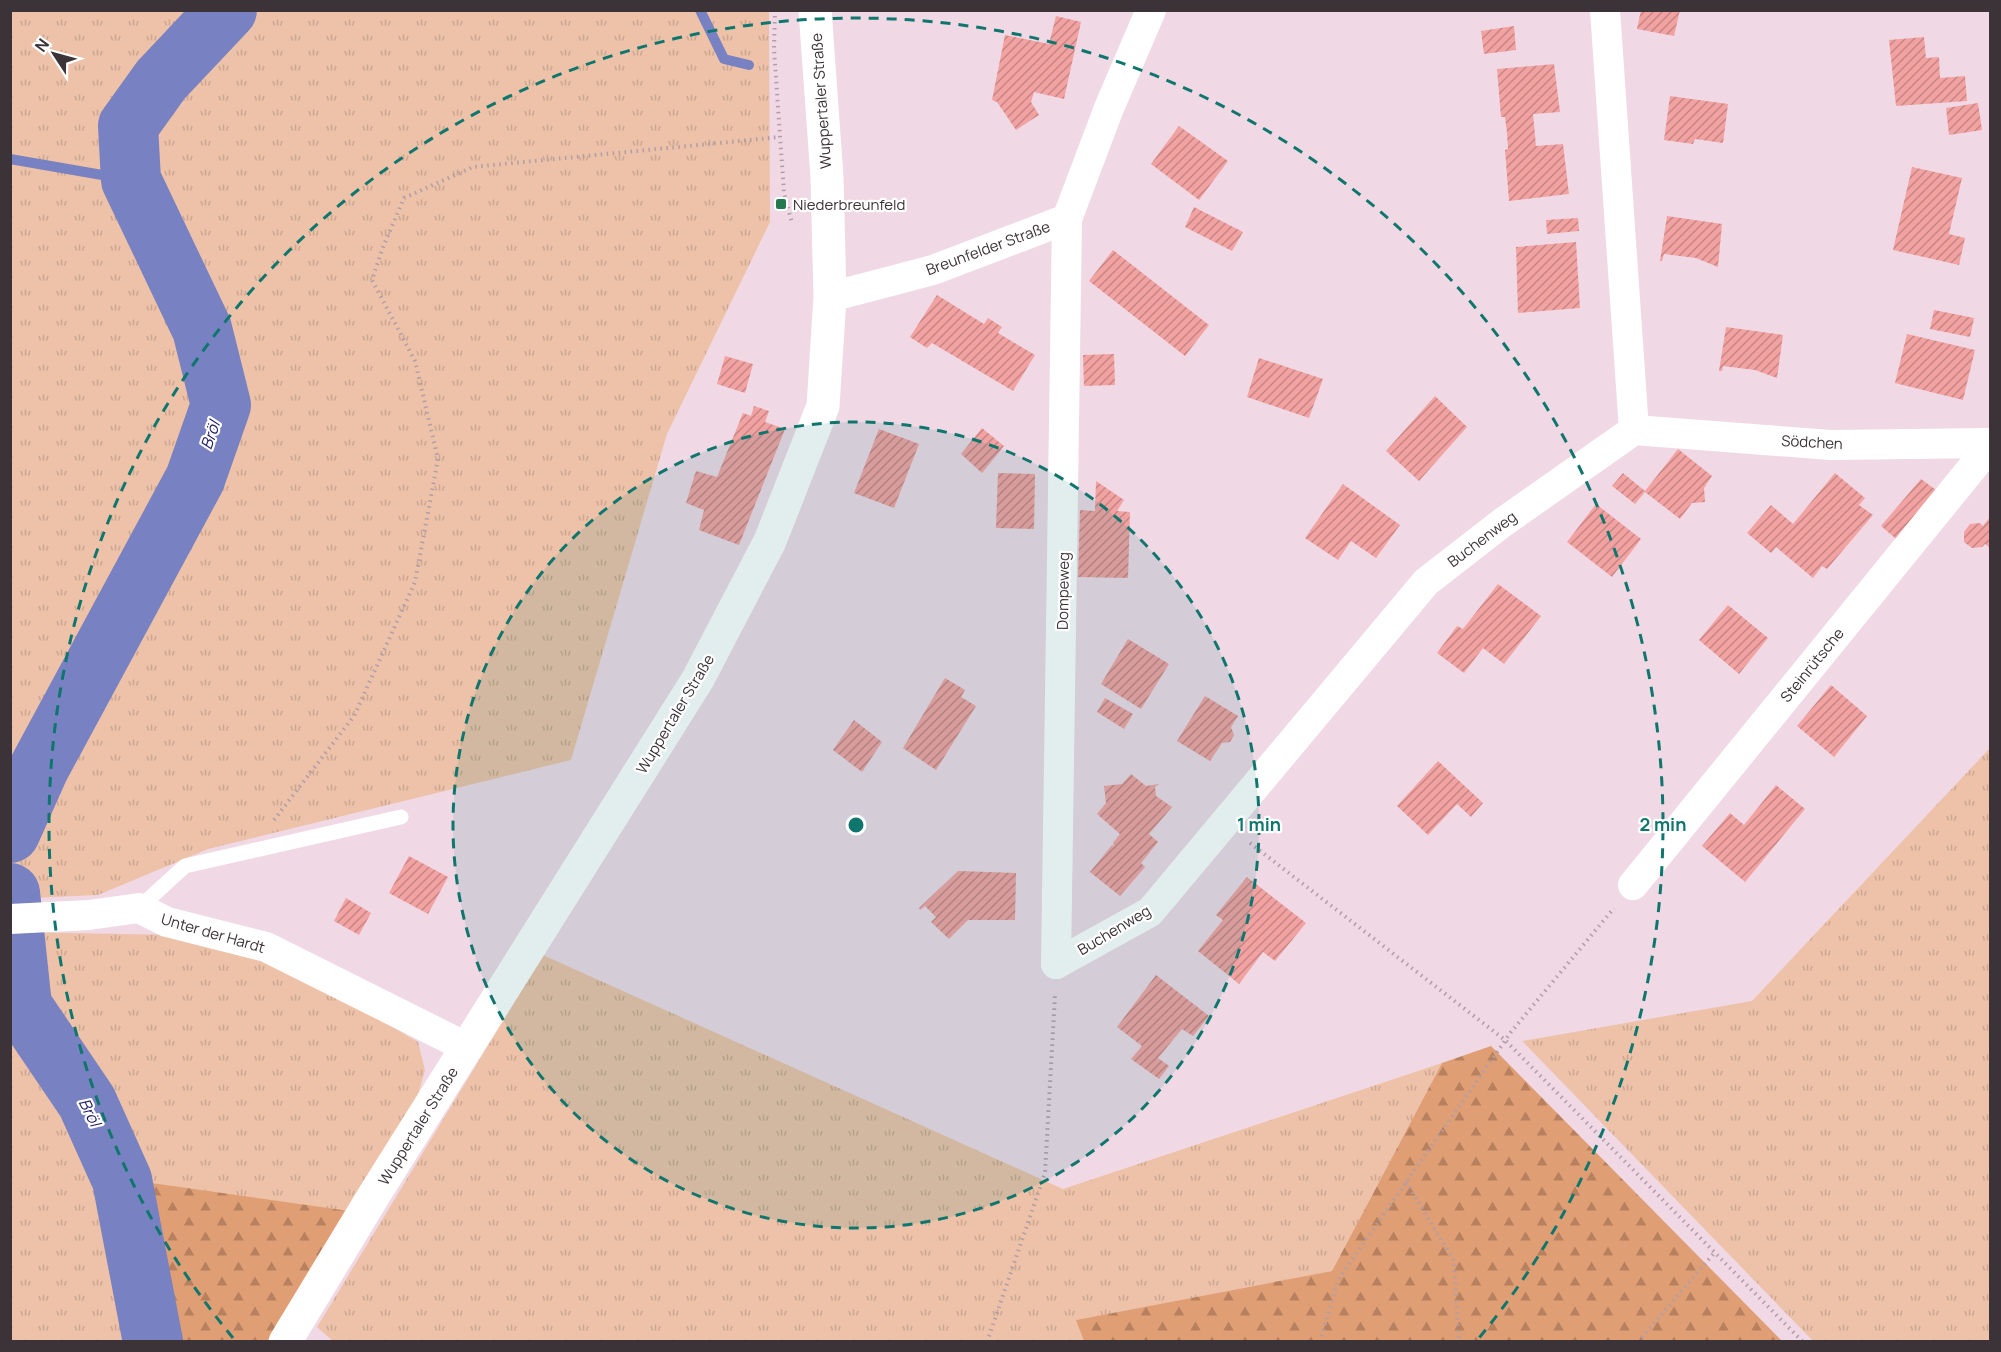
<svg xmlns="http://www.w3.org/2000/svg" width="2001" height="1352" viewBox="0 0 2001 1352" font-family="Manrope,sans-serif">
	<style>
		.grass { fill: url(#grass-tufts) }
		.forest { fill: url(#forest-firs) }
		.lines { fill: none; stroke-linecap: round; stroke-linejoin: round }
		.stream { stroke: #7881c1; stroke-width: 10 }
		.river { stroke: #7881c1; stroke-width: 60 }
		.building { fill: url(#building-hatch) }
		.path { stroke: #b09ea8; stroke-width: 4; stroke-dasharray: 1.5 4.5; stroke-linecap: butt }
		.service { stroke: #fff; stroke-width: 15 }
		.minor { stroke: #fff; stroke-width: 30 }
		.secondary { stroke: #fff; stroke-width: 33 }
		.ring { fill: none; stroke: #0f766e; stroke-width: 3; stroke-dasharray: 10 8 }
		.poi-dot { fill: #247a4d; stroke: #fff; stroke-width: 2 }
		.labels { text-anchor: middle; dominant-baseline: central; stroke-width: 4.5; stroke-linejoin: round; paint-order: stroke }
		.street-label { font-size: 15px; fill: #3c3338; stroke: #fff }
		.poi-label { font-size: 15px; fill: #3c3338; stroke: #fff; text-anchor: start }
		.water-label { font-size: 16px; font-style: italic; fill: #1f1d68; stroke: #fff }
		.centre { fill: #0f766e; stroke: #fff; stroke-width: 3 }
		.ring-label { font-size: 18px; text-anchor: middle; font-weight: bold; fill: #0f766e; stroke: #fff; stroke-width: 4.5; stroke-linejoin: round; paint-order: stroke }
	</style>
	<defs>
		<pattern id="grass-tufts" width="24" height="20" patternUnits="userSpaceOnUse" patternTransform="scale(1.5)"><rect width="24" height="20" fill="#edc2a8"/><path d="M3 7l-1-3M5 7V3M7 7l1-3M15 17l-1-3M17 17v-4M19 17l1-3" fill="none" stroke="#cca791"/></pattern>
		<pattern id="forest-firs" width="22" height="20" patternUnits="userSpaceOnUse" patternTransform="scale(1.5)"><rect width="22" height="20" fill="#e09e74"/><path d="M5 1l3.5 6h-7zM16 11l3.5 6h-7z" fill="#b78160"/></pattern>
		<pattern id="building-hatch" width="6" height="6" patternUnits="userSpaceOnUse" patternTransform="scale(1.5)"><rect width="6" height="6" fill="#f3a2a2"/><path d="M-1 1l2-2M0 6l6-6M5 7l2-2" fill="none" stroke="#c68585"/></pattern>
	</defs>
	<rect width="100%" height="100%" fill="#f0d9e5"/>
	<g class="grass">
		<path d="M10,11H769L770,222L667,434L571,760L208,849L98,895L11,899Z"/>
		<path d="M1990,748V1341H1813L1522,1041L1752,1001Z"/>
		<path d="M11,932L181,935L263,961L358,1006L418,1042L425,1070L416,1102L349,1211L102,1233L129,1312L131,1341L11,1342Z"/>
		<path d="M543,955L1063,1189L1442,1063L1332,1271L1077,1320L1084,1341L334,1342L317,1327Z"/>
	</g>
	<g class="forest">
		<path d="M1491,1046L1782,1341H1084L1076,1320L1332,1271L1442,1063Z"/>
		<path d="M137,1181L349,1211L268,1341H131L129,1312L102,1233L108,1201Z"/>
	</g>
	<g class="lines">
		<g class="stream">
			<path d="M700,10L724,59L749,65"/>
			<path d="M10,159L131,180"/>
		</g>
		<g class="river">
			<path d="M10,833L39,768L195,479L221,405L202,329L131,180L128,126L161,80L227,10"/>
			<path d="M10,893L22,1006L87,1102L122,1180L153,1342"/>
		</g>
	</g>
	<g class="building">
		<path d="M1641,10H1680L1674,36L1637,29Z"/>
		<path d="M1056,16L1081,22L1064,99L1034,92L1031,102L1039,115L1016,130L997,102L992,100L1005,35L1049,44Z"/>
		<path d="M1514,26L1516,50L1484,54L1481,31Z"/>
		<path d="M1924,37L1926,58L1939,57L1940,78L1965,76L1967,101L1896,106L1889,40Z"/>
		<path d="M1554,64L1560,112L1533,114L1536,146L1563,144L1569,194L1509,201L1505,150L1508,149L1507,133L1505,117H1501L1497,69Z"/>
		<path d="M1670,96L1728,104L1723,143L1695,139L1693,144L1664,140Z"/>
		<path d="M1978,103L1982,130L1949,135L1946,108Z"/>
		<path d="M1179,126L1228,161L1199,200L1151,164Z"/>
		<path d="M1912,167L1962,178L1949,234L1965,238L1959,265L1893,250Z"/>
		<path d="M1194,207L1243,232L1232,251L1185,227Z"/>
		<path d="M1667,216L1722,224L1718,267L1696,258L1664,254L1662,261H1660Z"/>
		<path d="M1578,218L1579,231L1547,234L1546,220Z"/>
		<path d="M1576,242L1580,308L1518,313L1516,247Z"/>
		<path d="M1113,250L1209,325L1185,356L1089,281Z"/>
		<path d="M937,295L984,324L988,318L1002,327L998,333L1035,355L1013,391L932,343L927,348L910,337Z"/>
		<path d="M1934,310L1974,318L1970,337L1930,329Z"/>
		<path d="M1726,327L1783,335L1777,378L1755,370L1723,366L1722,371H1719Z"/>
		<path d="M1907,334L1975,350L1963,400L1895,383Z"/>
		<path d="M1114,354L1115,385L1084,386L1083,355Z"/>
		<path d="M725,356L753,364L745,393L717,384Z"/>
		<path d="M1259,358L1323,379L1309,418L1247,397Z"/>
		<path d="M1435,396L1467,427L1419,481L1386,451Z"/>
		<path d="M754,406L769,411L765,422L785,429L739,545L699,530L704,510L686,503L696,471L717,477L743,413L751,416Z"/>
		<path d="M982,428L1004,446L982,473L961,454Z"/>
		<path d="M879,429L919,444L894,508L854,493Z"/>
		<path d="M1678,449L1712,476L1704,488L1705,502L1692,503L1680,519L1645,492L1635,504L1612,486L1623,473L1645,491Z"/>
		<path d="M998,473L1035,474L1034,529L996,528Z"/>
		<path d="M1835,473L1865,498L1859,505L1873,515L1827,569L1822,566L1813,578L1776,547L1771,553L1747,533L1771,505L1793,524Z"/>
		<path d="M1921,479L1936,490L1902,544L1881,526Z"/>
		<path d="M1096,481L1124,500L1117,511L1130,512L1128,578L1078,577L1080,510L1095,511Z"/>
		<path d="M1343,484L1400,525L1376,558L1351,541L1338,560L1305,538Z"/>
		<path d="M1596,504L1641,539L1612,577L1567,542Z"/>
		<path d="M1990,517V548L1985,544L1982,547L1972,548L1964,542V532L1970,524L1980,523L1983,526Z"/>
		<path d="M1498,584L1541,616L1504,664L1483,648L1464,673L1437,653L1457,626L1463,629Z"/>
		<path d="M1728,605L1768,638L1739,674L1699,640Z"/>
		<path d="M1128,639L1169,664L1141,709L1101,684Z"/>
		<path d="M945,678L965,690L961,697L976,706L936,770L903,748Z"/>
		<path d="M1831,685L1867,716L1834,757L1797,726Z"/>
		<path d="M1205,696L1238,716L1231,727L1234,735L1230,742L1222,743L1210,761L1177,741Z"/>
		<path d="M1105,698L1133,714L1124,729L1097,712Z"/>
		<path d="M854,720L882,742L862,772L833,750Z"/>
		<path d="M1438,761L1483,803L1471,817L1457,804L1428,835L1397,806Z"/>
		<path d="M1131,774L1146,786L1159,784L1155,787L1156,796L1172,807L1149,834L1158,842L1141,863L1145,867L1120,896L1090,872L1112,845L1114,847L1113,843L1120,834L1097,814L1106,803L1104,786L1122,784Z"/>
		<path d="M1776,785L1805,809L1745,882L1702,846L1730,813L1744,825Z"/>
		<path d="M409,856L448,877L428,914L389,893Z"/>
		<path d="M958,871L1016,873L1015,920H968L949,939L931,922L936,917L925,906L920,910L919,908Z"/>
		<path d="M1247,877L1306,923L1275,961L1263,952L1239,984L1198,951L1223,920L1216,915Z"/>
		<path d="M346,898L371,913L359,935L334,921Z"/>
		<path d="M1156,975L1209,1016L1193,1036L1182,1029L1158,1058L1169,1066L1159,1079L1131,1059L1142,1046L1117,1027Z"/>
	</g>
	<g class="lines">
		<g class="path">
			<path d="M775,10L774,49L784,193L792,223"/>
			<path d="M274,820L354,716L415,582L438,459L415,361L372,280L383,247L404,198L473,167L780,137"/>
			<path d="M1250,843L1505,1040L1803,1342"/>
			<path d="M1406,1182L1454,1261L1459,1342"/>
			<path d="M987,1342L1045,1173L1055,995"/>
			<path d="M1320,1342L1338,1280L1511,1032L1614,908"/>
			<path d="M1638,1342L1715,1252"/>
		</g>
		<path class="service" d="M139,908L185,866L401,817"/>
		<g class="minor">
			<path d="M1605,10L1634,430"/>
			<path d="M830,297L933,270L1067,219L1109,108L1151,10"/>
			<path d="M1634,430L1831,445L1990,443"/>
			<path d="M1633,885L1990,446"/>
			<path d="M10,919L89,915L139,908L167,922L266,947L468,1048"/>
			<path d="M1056,964L1150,912L1426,582L1502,523L1634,430"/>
			<path d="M1056,964L1067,219"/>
		</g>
		<path class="secondary" d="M285,1342L374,1195L698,679L770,541L823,406L830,297L827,177L815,10"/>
	</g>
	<circle cx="856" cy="825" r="403" fill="#0f766e" fill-opacity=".12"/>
	<g class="ring">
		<circle cx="856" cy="825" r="403"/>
		<path d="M233 1338A807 807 0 1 1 1479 1338"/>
	</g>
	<rect class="poi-dot" x="775" y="198" width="12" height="12" rx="3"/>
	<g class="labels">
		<g class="street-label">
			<text transform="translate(821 101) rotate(-94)">Wuppertaler Straße</text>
			<text transform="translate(988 248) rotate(-20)">Breunfelder Straße</text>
			<text transform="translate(1812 442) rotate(3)">Södchen</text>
			<text transform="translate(1482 539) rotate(-37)">Buchenweg</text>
			<text transform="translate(1063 591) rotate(-89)">Dompeweg</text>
			<text transform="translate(1812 665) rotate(-51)">Steinrütsche</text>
			<text transform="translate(675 714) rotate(-59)">Wuppertaler Straße</text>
			<text transform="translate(1114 930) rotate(-31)">Buchenweg</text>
			<text transform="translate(213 933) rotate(16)">Unter der Hardt</text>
			<text transform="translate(418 1126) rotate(-58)">Wuppertaler Straße</text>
		</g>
		<g class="poi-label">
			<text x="793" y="204">Niederbreunfeld</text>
		</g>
		<g class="water-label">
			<text transform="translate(210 435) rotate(-71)">Bröl</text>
			<text transform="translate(90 1112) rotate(63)">Bröl</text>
		</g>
	</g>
	<circle cx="856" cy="825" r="9" class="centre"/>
	<g class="ring-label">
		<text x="1259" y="831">1 min</text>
		<text x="1663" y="831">2 min</text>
	</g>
	<rect width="2001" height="1352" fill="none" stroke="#3c3338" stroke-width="24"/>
	<g transform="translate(54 54) rotate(306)" stroke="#ffffff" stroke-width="4.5" paint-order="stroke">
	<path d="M0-4.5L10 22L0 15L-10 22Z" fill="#3c3338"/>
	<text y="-9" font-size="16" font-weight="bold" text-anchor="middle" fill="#3c3338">N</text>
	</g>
</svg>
